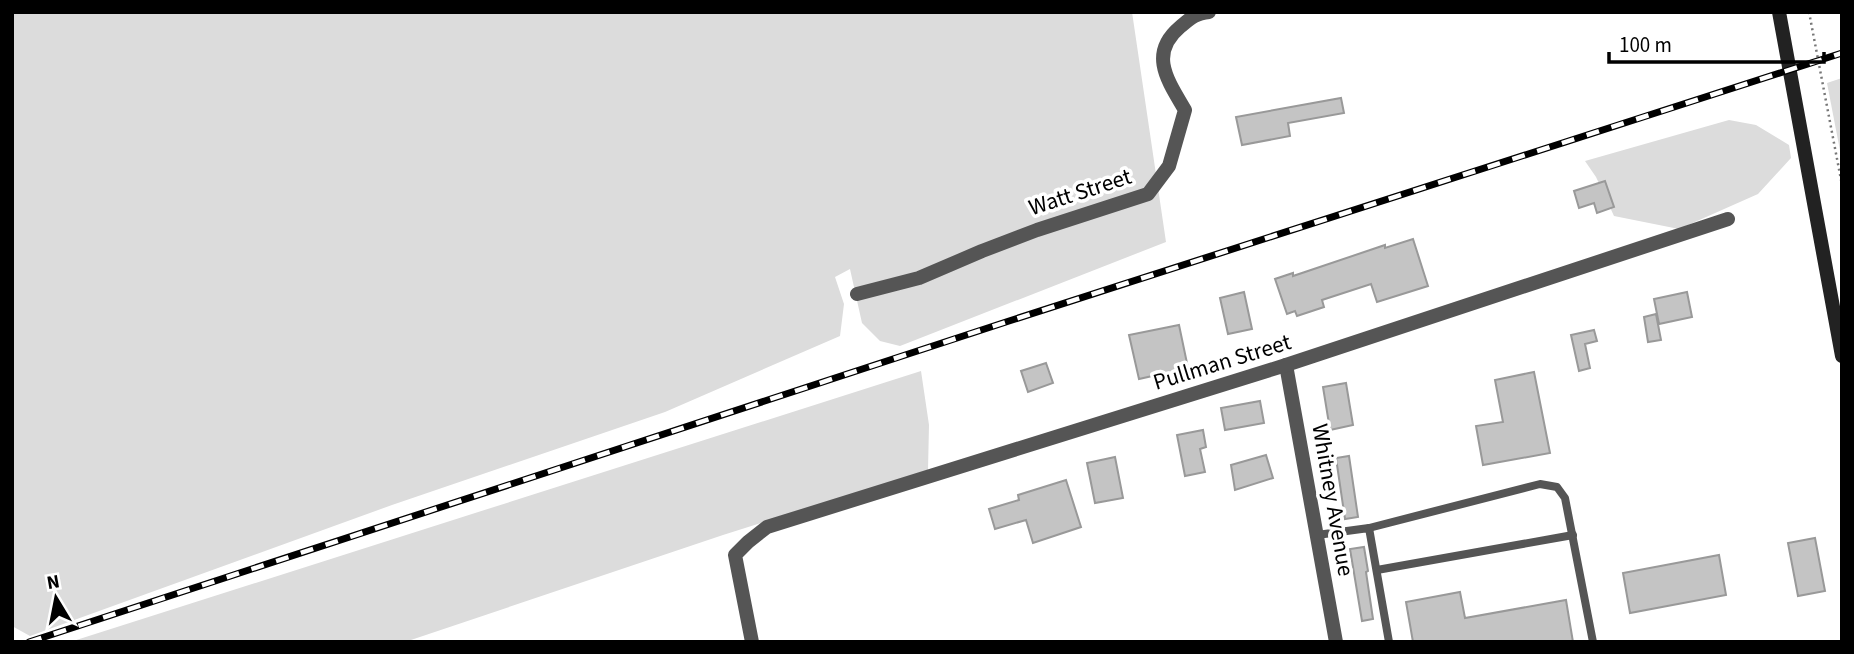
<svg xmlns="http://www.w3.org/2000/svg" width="1854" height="654" viewBox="0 0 1854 654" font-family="'Source Sans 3',sans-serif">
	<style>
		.green { fill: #dcdcdc }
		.building { fill: #c4c4c4; stroke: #999; stroke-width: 2 }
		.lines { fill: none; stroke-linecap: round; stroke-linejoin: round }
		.path { stroke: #777; stroke-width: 2.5; stroke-dasharray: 2 3.5; stroke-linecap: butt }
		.lane { stroke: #555; stroke-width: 8 }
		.street { stroke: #555; stroke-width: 14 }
		.secondary { stroke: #222; stroke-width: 14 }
		.rail-casing { stroke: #000; stroke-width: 7 }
		.rail { stroke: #fff; stroke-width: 4.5; stroke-dasharray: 13; stroke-linecap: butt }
		.labels { text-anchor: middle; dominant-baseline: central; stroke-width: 7; stroke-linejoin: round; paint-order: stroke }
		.street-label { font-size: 23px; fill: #000; stroke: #fff }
	</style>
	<rect width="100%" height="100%" fill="#fff"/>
	<g class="green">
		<path d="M12,12H1132L1166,242L900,346L880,341L862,323L850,269L835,277L844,304L840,336L665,412L392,505L30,636L12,626Z"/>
		<path d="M1842,78V161L1827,83Z"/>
		<path d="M1729,120L1756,125L1789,145L1791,158L1758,194L1679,229L1614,216L1596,177L1585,161Z"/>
		<path d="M921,371L929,425L928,470L723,535L405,642H70Z"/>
	</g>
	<g class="building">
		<path d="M1341,98L1344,113L1288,123L1290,136L1242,145L1236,117Z"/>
		<path d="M1605,181L1614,207L1597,213L1594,203L1579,208L1574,191Z"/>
		<path d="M1413,239L1428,286L1377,302L1371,284L1322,300L1324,307L1297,316L1295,311L1287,314L1275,279L1293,273V276L1385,245V248Z"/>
		<path d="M1244,292L1252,329L1228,334L1220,298Z"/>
		<path d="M1687,292L1692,317L1659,324L1654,299Z"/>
		<path d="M1656,314L1661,340L1648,342L1644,317Z"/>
		<path d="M1179,325L1188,368L1139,379L1129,335Z"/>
		<path d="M1594,330L1597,341L1585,344L1590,368L1579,371L1571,335Z"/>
		<path d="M1046,363L1053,383L1028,392L1021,371Z"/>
		<path d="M1534,372L1550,453L1483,465L1476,426L1503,422L1495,380Z"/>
		<path d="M1346,383L1353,425L1330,430L1323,387Z"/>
		<path d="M1260,401L1264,423L1225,430L1221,408Z"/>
		<path d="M1203,430L1206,447L1200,449L1205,472L1185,476L1177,435Z"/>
		<path d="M1266,455L1273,478L1235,490L1231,465Z"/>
		<path d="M1349,456L1358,517L1345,519L1336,458Z"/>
		<path d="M1115,457L1123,498L1095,503L1087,463Z"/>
		<path d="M1066,480L1081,527L1033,543L1026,520L995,529L989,509L1019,500L1018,495Z"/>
		<path d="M1815,538L1825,591L1798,596L1788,543Z"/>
		<path d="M1364,547L1368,571L1366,572L1373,619L1362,621L1350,549Z"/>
		<path d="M1719,555L1726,595L1630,613L1623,573Z"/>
		<path d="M1460,592L1465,618L1566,600L1573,642H1413L1406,602Z"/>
	</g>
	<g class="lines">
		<path class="path" d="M1809,12L1842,185"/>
		<g class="lane">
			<path d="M1369,528L1540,484L1557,487L1565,498L1593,642"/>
			<path d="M1317,535L1369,528L1389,642"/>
			<path d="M1377,570L1573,535"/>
		</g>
		<g class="street">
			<path d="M857,294L919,278L982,251L1037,230L1148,194L1169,166L1185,110C1168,81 1148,54 1180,27C1191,18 1194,14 1209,12"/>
			<path d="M1286,365L1336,642"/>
			<path d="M752,642L735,555L748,542L767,527L1286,365L1728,219"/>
		</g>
		<path class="secondary" d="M1779,12L1842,356"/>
		<g class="rail-casing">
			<path id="rail" d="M29,642L1009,321L1842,53"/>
		</g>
		<use href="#rail" class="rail"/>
	</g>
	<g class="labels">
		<g class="street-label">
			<text transform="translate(1080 192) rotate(-18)">Watt Street</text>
			<text transform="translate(1222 362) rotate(-17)">Pullman Street</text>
			<text transform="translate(1333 500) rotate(80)">Whitney Avenue</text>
		</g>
	</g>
	<rect width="1854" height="654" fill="none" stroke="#000000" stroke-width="28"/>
	<g transform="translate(56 598) rotate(350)" stroke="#ffffff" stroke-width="5" paint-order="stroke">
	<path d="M0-5L12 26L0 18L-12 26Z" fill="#000000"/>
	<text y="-10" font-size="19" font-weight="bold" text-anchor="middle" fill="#000000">N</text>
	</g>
	<path d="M1609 52v10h215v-10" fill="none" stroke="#000000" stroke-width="3.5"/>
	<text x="1619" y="52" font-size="21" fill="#000000" stroke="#ffffff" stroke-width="5" paint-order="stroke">100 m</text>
</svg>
